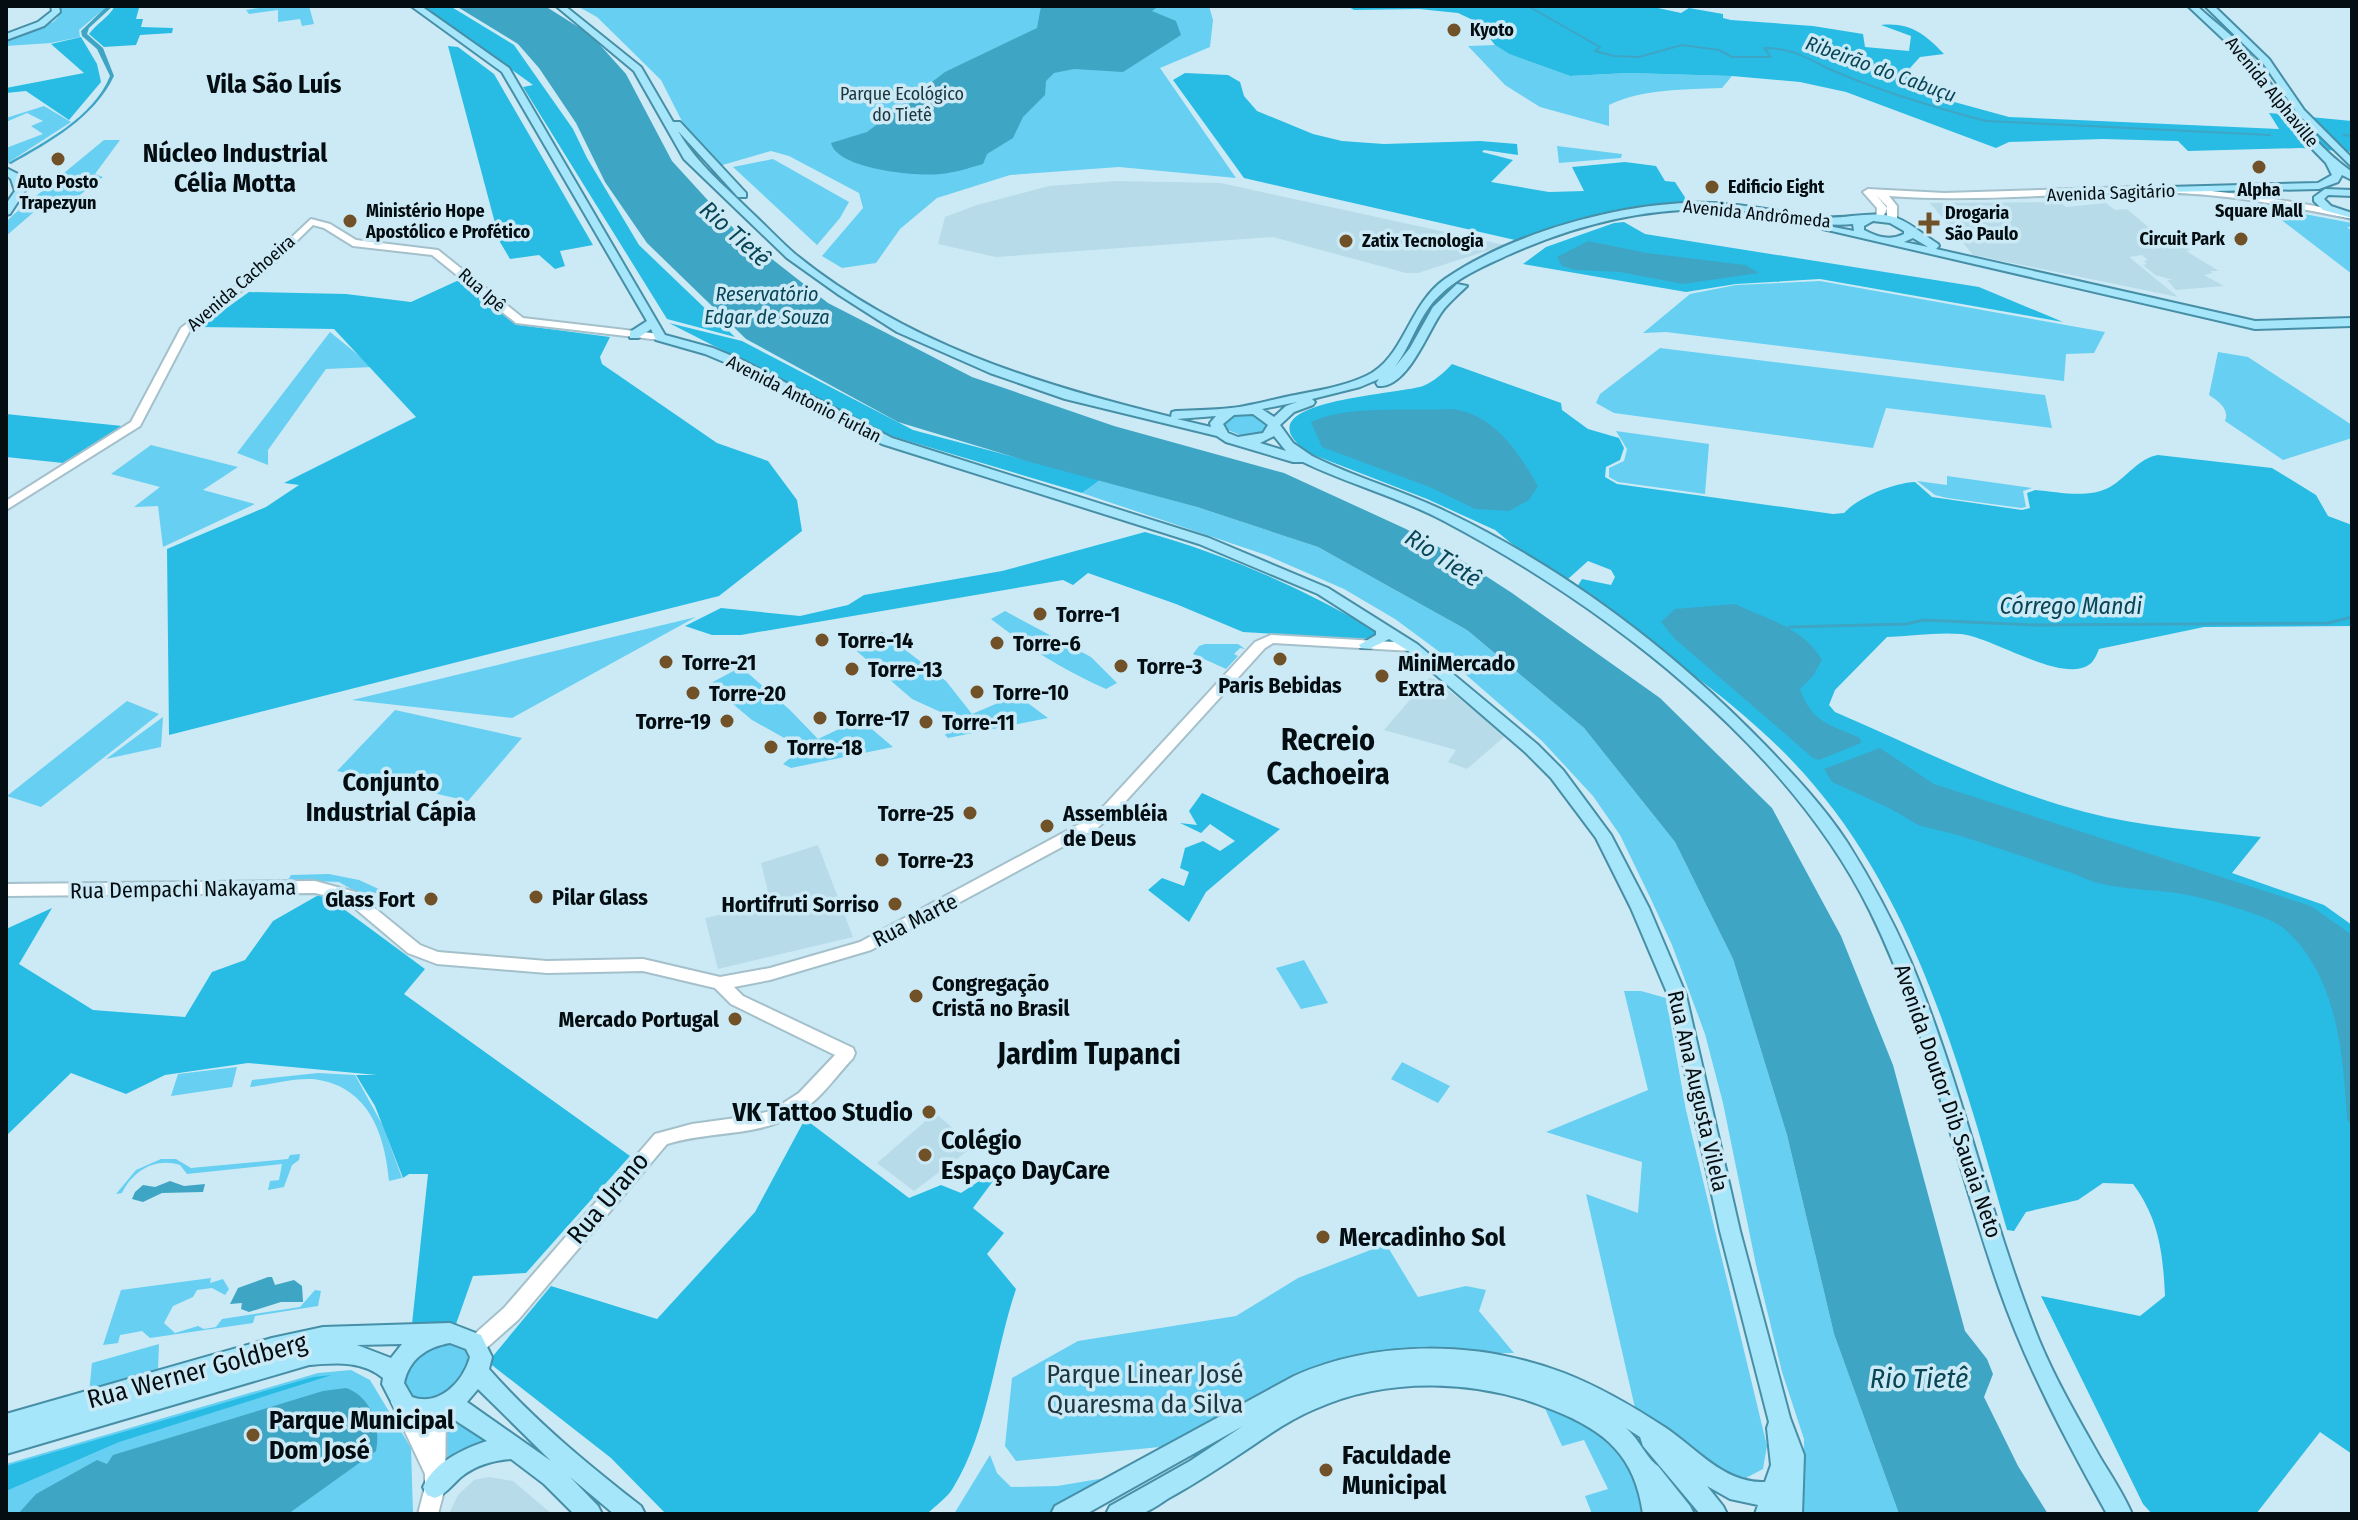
<svg xmlns="http://www.w3.org/2000/svg" width="2358" height="1520" viewBox="0 0 2358 1520" font-family="'Fira Sans Condensed',sans-serif">
	<style>
		.built { fill: #b7dbe9 }
		.green { fill: #67cff1 }
		.forest { fill: #28bce5 }
		.water { fill: #3fa5c4 }
		.lines { fill: none; stroke-linecap: round; stroke-linejoin: round }
		.stream-far1 { stroke: #3fa5c4; stroke-width: 2 }
		.stream { stroke: #3fa5c4; stroke-width: 3 }
		.minor-casing { stroke: #a4c0cb; stroke-width: 4 }
		.major-casing { stroke: #468fa7; stroke-width: 4 }
		.minor { fill: #fff; fill-rule: evenodd }
		.major { fill: #a6e6fb; fill-rule: evenodd }
		.poi-dot { fill: #715127; stroke: #cceaf5; stroke-width: 3 }
		.labels { text-anchor: middle; dominant-baseline: central; stroke-width: 7; stroke-linejoin: round; paint-order: stroke }
		.far-poi-label { font-size: 18px; font-weight: bold; fill: #040d11; stroke: #cceaf5; text-anchor: start }
		.far-street-label { font-size: 18px; fill: #040d11; stroke: #cceaf5 }
		.far-park-label { font-size: 18px; fill: #20363e; stroke: #cceaf5 }
		.far-water-label { font-size: 20px; font-style: italic; fill: #084556; stroke: #cceaf5 }
		.poi-label { font-size: 22px; font-weight: bold; fill: #040d11; stroke: #cceaf5; text-anchor: start }
		.street-label { font-size: 22px; fill: #040d11; stroke: #cceaf5 }
		.water-label { font-size: 24px; font-style: italic; fill: #084556; stroke: #cceaf5 }
		.far-district-label { font-size: 26px; font-weight: bold; fill: #040d11; stroke: #cceaf5 }
		.quarter-label { font-size: 26px; font-weight: bold; fill: #040d11; stroke: #cceaf5 }
		.near-poi-label { font-size: 26px; font-weight: bold; fill: #040d11; stroke: #cceaf5; text-anchor: start }
		.near-street-label { font-size: 26px; fill: #040d11; stroke: #cceaf5 }
		.near-park-label { font-size: 26px; fill: #20363e; stroke: #cceaf5 }
		.near-water-label { font-size: 28px; font-style: italic; fill: #084556; stroke: #cceaf5 }
		.district-label { font-size: 30px; font-weight: bold; fill: #040d11; stroke: #cceaf5 }
	</style>
	<rect width="100%" height="100%" fill="#cceaf5"/>
	<g class="built">
		<path d="M1117,181L1221,183L1505,245L1418,273H1406L1273,237L996,257L938,244L945,217L977,205L1049,186Z"/>
		<path d="M2059,202L2066,207L2106,203L2115,210L2127,209L2169,245L2183,244L2190,250L2186,251L2219,271H2210L2213,273L2204,275L2224,286L2176,290L2167,280H2173L2155,275L2143,265L2147,264L2144,261L2148,260L2142,255L2129,257L2178,297L1973,255L1930,203Z"/>
		<path d="M1429,678L1435,679L1505,736L1467,769L1448,762L1456,750L1384,730Z"/>
		<path d="M818,845L853,937L718,969L705,918L771,904L761,863Z"/>
		<path d="M935,1113L974,1146L914,1191L877,1163Z"/>
		<path d="M489,1477L513,1481L552,1514H449L458,1495L474,1480Z"/>
	</g>
	<g class="green">
		<path d="M58,6H104V9L79,30L80,37L51,43L6,46V40L53,22L58,17Z"/>
		<path d="M270,6H309L314,24L302,26L300,19L278,22V10L249,14L246,10Z"/>
		<path d="M577,6H1209L1213,20L1210,47L1160,68L1236,178L1119,167L1010,175L937,198L900,229L876,263L842,268L822,256L863,208L859,193L789,156L771,151L719,166L689,135L661,80L597,17Z"/>
		<path d="M1495,45L1509,54L1570,76L1628,73L1732,76L1722,88C1684,90 1644,88 1609,105V126L1540,107L1505,85L1468,46Z"/>
		<path d="M44,106L71,122L6,164V148L43,134L31,126L43,121L27,113L6,122V118Z"/>
		<path d="M104,140H120L95,174L103,177L67,205L35,211L6,236V222L13,215Z"/>
		<path d="M1557,146L1622,154L1621,158L1559,163Z"/>
		<path d="M773,159L849,202L840,218L817,245L733,167Z"/>
		<path d="M2263,206L2352,223V227H2347L2352,231V274Z"/>
		<path d="M1820,281L2105,332L2094,353L2066,354L2064,381L1666,332L1643,333L1690,294L1736,285Z"/>
		<path d="M330,332L373,367L326,369L268,450V465L237,453Z"/>
		<path d="M1660,348L2045,395L2052,428L1886,408L1873,448L1614,413L1596,403L1600,394Z"/>
		<path d="M2218,352L2248,357L2352,425V438L2283,460L2225,421C2230,409 2218,401 2209,395Z"/>
		<path d="M1242,413L1257,417L1266,424L1267,431L1245,437L1223,428L1229,415Z"/>
		<path d="M1616,431L1709,444L1705,494L1618,482L1609,477V468L1624,461L1627,449Z"/>
		<path d="M151,445L238,467L203,490L255,504L163,547L158,506L134,507L160,487L111,474Z"/>
		<path d="M1947,476L2032,488L2023,491L2026,507L2021,508L1947,498L1935,495L1917,481L1947,485Z"/>
		<path d="M1100,480L1197,507L1318,547L1467,630L1584,728L1675,842L1733,959L1787,1135L1834,1334L1899,1514H1804V1439L1782,1372L1756,1265L1723,1103L1705,1034L1672,945L1649,895L1620,835L1593,796L1542,741L1441,653L1395,619L1344,589L1266,555L1082,493Z"/>
		<path d="M1005,611L1091,657L1117,683L1106,689C1064,670 1028,648 991,619Z"/>
		<path d="M696,617L512,718L352,700Z"/>
		<path d="M882,632L946,681L972,714L1017,695L1048,718L948,738L945,735L958,720L912,699L852,647Z"/>
		<path d="M1205,644H1238L1245,649L1240,648L1234,654L1238,656L1226,669L1193,654L1199,646Z"/>
		<path d="M741,667L790,710L818,739L860,719L893,747L791,768L783,764L802,748L752,720L709,684Z"/>
		<path d="M127,701L159,714L41,807L7,796Z"/>
		<path d="M395,710L522,738L468,801L337,771Z"/>
		<path d="M163,717L161,747L106,759Z"/>
		<path d="M329,874L359,880L381,890L367,898L339,882L288,880L291,875Z"/>
		<path d="M1304,960L1328,1003L1301,1009L1276,968Z"/>
		<path d="M1624,991H1641L1666,998L1686,1110L1767,1446L1763,1469L1742,1480L1713,1472L1682,1438L1635,1408L1586,1194L1638,1213L1642,1162L1546,1132L1648,1090Z"/>
		<path d="M1402,1062L1450,1086L1438,1103L1391,1079Z"/>
		<path d="M237,1067L232,1087L171,1096L178,1074Z"/>
		<path d="M318,1073L355,1075L383,1126L402,1178L389,1181C385,1136 370,1089 319,1080C302,1076 268,1085 250,1087L252,1080Z"/>
		<path d="M300,1154L299,1160L292,1165L284,1187L268,1190L270,1181L279,1180L282,1164L187,1174L180,1165C156,1157 133,1170 122,1193L116,1194L136,1170L161,1159H176L191,1168L288,1159L290,1155Z"/>
		<path d="M1386,1244L1418,1297L1466,1286L1486,1290L1479,1311L1514,1353H1400L1160,1447L1016,1461L1005,1446L1012,1378L1078,1341L1236,1316L1298,1278Z"/>
		<path d="M211,1278L210,1283L223,1279L229,1289L225,1295L212,1288L197,1290L193,1297L173,1306L164,1323L175,1333L198,1326L204,1329L216,1327L222,1319L300,1307L315,1290L321,1291L318,1306L255,1316L253,1323L150,1338L142,1331L120,1335L118,1343L103,1345L121,1290Z"/>
		<path d="M450,1342C471,1348 469,1359 466,1377C458,1384 449,1394 440,1398C418,1408 401,1392 405,1370L429,1346Z"/>
		<path d="M159,1344L158,1371L89,1393L92,1363Z"/>
		<path d="M351,1370L370,1380L411,1448L413,1514H6V1464L318,1373Z"/>
		<path d="M1542,1402C1595,1426 1643,1446 1641,1514H1592L1585,1496L1608,1489L1584,1440L1562,1446Z"/>
		<path d="M448,1420L488,1439L467,1448L443,1468Z"/>
		<path d="M990,1455L997,1473L1011,1487L1057,1486L1117,1476L1048,1514H954Z"/>
	</g>
	<g class="forest">
		<path d="M115,6H152L139,8L136,19H143L141,27L173,28L172,33L140,35L136,45L104,47L89,34C97,23 108,18 115,6Z"/>
		<path d="M423,6H450L514,45L573,129L587,158L639,245L735,337L667,319L523,87L533,85Z"/>
		<path d="M1347,6H1649L1681,13L1689,8L1723,14V18L1731,20L1813,26L1863,34L1865,47L1909,51L1911,36L1881,25C1910,22 1925,34 1944,54L1920,57L1910,68L1920,82L1938,93L1936,97L2009,117L2279,129L2269,113L2352,121V152L2300,148L2188,151L2178,141L2103,139L2009,142L1996,148L1846,92L1800,82L1732,76L1628,73L1570,76L1509,54L1495,45L1477,22L1458,13L1419,9L1354,10Z"/>
		<path d="M81,37L97,64L101,82L69,120L26,91L6,93V88L84,73L51,44Z"/>
		<path d="M448,46L458,47L494,74L593,245L560,251L565,266L555,269L539,255L510,259L500,242Z"/>
		<path d="M1185,73L1228,75L1240,82L1244,96L1257,111L1313,134L1342,141L1384,144L1480,141L1517,144L1518,155L1484,150L1482,152L1513,160L1491,182L1549,192L1584,191L1572,167L1625,162L1656,166L1665,181L1675,182L1688,202L1628,209L1515,240L1244,178L1173,80Z"/>
		<path d="M1624,222L1645,234L1979,287L2063,322L1820,279L1736,284L1686,292L1523,264L1546,247L1614,223Z"/>
		<path d="M459,280L519,325L610,337L600,357L602,364L717,443L768,461L797,500L802,531L719,596L169,735L167,549L266,507L299,485L284,483L416,417L334,329L200,327L249,292L346,294L411,302Z"/>
		<path d="M669,323L742,341L913,430L1100,480L1082,493L888,435Z"/>
		<path d="M1452,364L1561,403L1562,410L1588,429L1619,438L1624,448L1620,460L1606,467L1605,477L1617,484L1833,514L1844,513C1859,497 1893,483 1915,482L1932,497L2022,510L2030,508L2027,493L2035,490C2059,492 2088,499 2110,487C2127,477 2139,458 2158,455L2272,468L2316,495L2328,516L2352,525V626L2204,627L2099,649C2097,654 2094,661 2090,664C2063,685 1993,637 1961,634C1937,632 1911,636 1887,637L1835,690L1829,705L1835,712C1917,747 1999,790 2085,812C2143,827 2202,831 2261,837L2232,873L2324,905L2352,925V1454L2320,1432L2256,1514H2152L2143,1504L2041,1296L2140,1316L2165,1296C2163,1253 2159,1219 2133,1184L2103,1183L2078,1200L2026,1212L2014,1231L2007,1230C1963,1077 1919,908 1813,784C1746,705 1657,651 1577,587L1582,579L1611,585L1615,577L1611,570L1588,561L1568,579L1563,578L1523,553L1495,530L1427,499L1311,454C1231,401 1397,395 1423,386C1433,382 1445,372 1452,364Z"/>
		<path d="M6,414L122,426L63,463L6,457Z"/>
		<path d="M1145,532C1228,555 1302,588 1376,631L1377,636L1367,640L1243,632L1176,604L1088,573L1073,585L1063,580L741,635H712L685,626L721,608L800,616L848,605L864,595L1002,571Z"/>
		<path d="M1202,793L1280,829L1206,892L1189,922L1148,890L1162,878L1184,886L1189,872L1180,868L1185,848L1203,841L1220,851L1235,841L1210,824L1201,833L1180,823L1197,825L1189,811Z"/>
		<path d="M322,893L425,969L404,994L630,1156L526,1273L473,1276L456,1324H412L428,1174H409L403,1178L375,1106L356,1075H377L248,1063L165,1075L126,1094L71,1073L6,1136V929L52,908L19,964L93,1010L185,1017L212,972L245,960L273,921Z"/>
		<path d="M805,1119L909,1198L941,1185L961,1193L990,1174L999,1173L973,1208L1004,1233L987,1254L1016,1289C994,1354 989,1429 953,1488C947,1498 935,1506 927,1514H666L611,1458L488,1362L551,1286L657,1319L755,1212Z"/>
		<path d="M332,1375L119,1442L6,1491V1466L313,1377Z"/>
	</g>
	<g class="water">
		<path d="M107,6H113L89,28L87,34L103,48L114,76C94,118 50,142 11,164L8,163C44,142 93,118 110,76L97,49L82,36L81,31Z"/>
		<path d="M456,6H545L591,35L626,74L672,161L735,230L828,303L972,377L1114,426L1284,473L1406,529L1455,556L1512,593L1660,698L1772,808L1841,936L1893,1065L1965,1331L1987,1359L1993,1374L1984,1397L2018,1466L2048,1514H1899L1834,1334L1787,1135L1733,959L1675,842L1584,728L1467,630L1318,547L1197,507L1030,462L898,422L746,339L647,243L605,182L576,123L539,68L518,44Z"/>
		<path d="M1041,6H1159L1152,11L1176,21L1181,35L1123,72L1074,69L1054,73L1046,81L1045,95L1023,117L1013,138L987,154L983,164C969,168 954,173 940,174C917,177 837,169 831,143L867,132L945,72L1037,28Z"/>
		<path d="M1588,241L1647,253L1745,265L1759,273L1683,284L1620,272L1575,270L1562,266L1557,257Z"/>
		<path d="M1451,409C1493,413 1518,451 1538,486L1529,500L1509,511L1475,509L1432,488L1322,447L1311,422C1347,405 1410,411 1451,409Z"/>
		<path d="M1735,604C1767,619 1804,628 1822,660L1813,676L1800,689C1813,724 1828,723 1860,738L1861,743L1819,760L1813,758L1675,639L1661,622L1675,609Z"/>
		<path d="M1880,748L1934,784L2311,906L2352,935V1127L2347,1119C2343,1053 2337,972 2282,927C2265,914 2204,898 2183,894C2147,888 2107,891 2075,874L1961,836L1918,825L1891,809L1832,782L1824,769Z"/>
		<path d="M170,1181L184,1186L205,1184L203,1192L162,1193L143,1202L132,1199L135,1192L143,1185L155,1187Z"/>
		<path d="M268,1277H272L275,1285L294,1280L302,1286L303,1302H281L249,1312L241,1309L242,1303L230,1304L238,1288Z"/>
		<path d="M346,1388C372,1397 381,1427 376,1451L288,1514H18L36,1494L97,1460L107,1464L113,1455L323,1391Z"/>
	</g>
	<g class="lines">
		<g class="stream-far1">
			<path d="M1528,6L1600,47L1595,51L1614,56L1639,57L1682,45L1719,50L1732,57H1771L1764,48C1791,48 1805,57 1827,68C1874,89 1936,108 1986,121L2270,135"/>
			<path d="M2344,135L2352,136"/>
		</g>
		<path class="stream" d="M1789,627L1906,624L1923,620L2036,625L2328,623L2352,617"/>
		<g class="minor-casing">
			<g id="minor">
				<path d="M2134,187C2209,187 2279,199 2352,213V219C2292,207 2232,194 2170,193C2076,191 1983,203 1889,196L1897,206V220L1892,223L1887,220V206L1876,195L1887,208L1882,220H1876L1877,208L1863,192L1868,189L1944,193Z"/>
				<path d="M311,219L330,224L356,240L438,250L523,318L660,334L665,337L660,340L516,323L432,255L353,246L324,228L313,225L265,272L189,332L140,426L6,510V501L131,422L181,328L259,268Z"/>
				<path d="M1271,635L1412,643L1419,647L1412,651L1273,643L1265,648L1114,814L1097,828L871,950L770,980L734,987L743,996L853,1048L855,1053L853,1058C835,1077 819,1102 795,1115C756,1137 709,1131 667,1144L518,1320L483,1351L476,1354L469,1351L467,1345L469,1339L504,1308L655,1134L692,1124L743,1117L771,1111L799,1093L835,1055L731,1004L715,988L643,971L547,973L437,964L408,953L345,900L315,893L6,896V884L315,881L355,892L420,945L438,952L547,961L643,959L720,977L770,968L860,942L1087,820L1104,806L1255,642Z"/>
				<path d="M401,1393L408,1395L426,1433V1409L429,1402L436,1400L443,1402L446,1409L445,1487L438,1514H418L425,1487V1474L391,1402L394,1395Z"/>
			</g>
		</g>
		<g class="major-casing">
			<g id="major">
				<path d="M51,6H59L60,12L44,26L6,40V34L38,22L52,11Z"/>
				<path d="M411,6H421L509,68L665,335L713,348L744,361L892,438L1209,538L1328,588L1417,644L1537,744L1563,770L1611,835L1649,908L1686,995L1740,1231L1790,1418L1804,1455L1802,1514H1755L1758,1505L1730,1499L1707,1486L1723,1506L1727,1514H1700L1643,1446L1640,1437L1626,1428C1639,1439 1647,1459 1658,1466L1690,1506L1694,1514H1643C1635,1456 1606,1431 1553,1410C1480,1379 1388,1376 1315,1409C1293,1418 1272,1432 1252,1446C1225,1464 1198,1482 1169,1498C1161,1503 1152,1510 1143,1513C1133,1517 1117,1514 1106,1514L1110,1506L1190,1461L1243,1426L1086,1514H1051L1055,1506L1294,1376C1377,1339 1480,1341 1564,1373C1600,1387 1634,1407 1666,1428C1697,1449 1725,1484 1765,1482L1771,1465L1767,1428L1769,1422L1720,1231L1668,995L1631,908L1596,838L1551,778L1525,752L1407,650L1389,639L1371,648H1361L1359,645L1376,635V631L1318,594L1199,544L882,444L736,367L705,354L656,340L651,329L638,338H630V332L647,321L502,72Z"/>
				<path d="M556,6H565L641,67L673,122H680L746,193V197H738L678,131C697,164 725,186 751,212C766,226 780,241 795,254C906,344 1036,384 1171,417L1172,412L1176,411C1194,410 1213,410 1231,408C1250,406 1270,400 1290,396C1315,391 1343,387 1366,376C1404,359 1408,305 1445,279C1513,232 1628,200 1711,203C1748,204 1783,213 1819,217C1844,220 1874,209 1897,218C1912,224 1924,235 1938,244L1939,246L1936,249L2255,321L2352,318V326L2255,329L1823,229L1828,226L1854,231L1853,224C1812,228 1772,213 1732,210C1653,205 1579,223 1508,255C1484,266 1458,277 1440,295C1419,314 1412,344 1395,367L1410,348L1433,307L1457,284L1467,286C1458,295 1448,303 1441,313C1427,333 1407,389 1378,386L1376,383L1379,379L1360,387L1312,399L1315,402L1313,405L1294,412L1280,425L1293,443L1312,456C1356,478 1404,491 1449,513C1566,569 1675,652 1765,745C1794,775 1824,807 1847,842C1871,880 1892,919 1910,960C1962,1083 1989,1216 2039,1340C2056,1381 2079,1420 2101,1459C2112,1477 2124,1495 2132,1514H2107C2066,1440 2027,1368 1999,1288C1955,1163 1929,1031 1870,911C1788,745 1605,606 1444,521C1399,497 1348,484 1303,462H1293L1226,442L1217,436L1065,399L990,373L897,332L839,295L787,258L684,159L634,71ZM1873,221L1890,223L1904,231V234C1890,241 1877,237 1864,230V226ZM1913,238L1928,247L1904,242ZM1297,402L1286,406L1274,417L1262,409ZM1253,414L1268,425L1263,433L1238,437L1228,433L1223,424L1234,415ZM1216,416L1210,423L1211,427L1177,419ZM1274,436L1286,451L1260,443Z"/>
				<path d="M2188,6H2197C2213,21 2233,35 2247,52C2280,95 2307,140 2352,172V180L2342,175L2338,182L2319,189L2164,192L2163,190L2168,187L2318,183L2332,175L2326,163L2293,129L2238,53Z"/>
				<path d="M2205,6H2214L2269,59L2304,110L2352,158V167L2298,114L2263,63Z"/>
				<path d="M6,168L20,175L25,191L10,214L6,215V204L15,191L11,179L6,175Z"/>
				<path d="M2325,189L2352,190V196L2328,195L2324,199L2331,206L2352,213V218L2323,210L2314,201V197Z"/>
				<path d="M450,1323L481,1335L492,1357L489,1369C534,1420 587,1464 641,1506L645,1514H614L570,1477L598,1506L602,1514H574L544,1484L511,1459C492,1461 476,1465 461,1477C452,1485 446,1494 435,1498L427,1495L423,1487C434,1462 463,1449 487,1441L447,1415L422,1422L397,1413L382,1384L383,1378C361,1360 336,1363 309,1365L6,1454V1414L272,1338L323,1327ZM450,1343L466,1349L470,1357C463,1382 439,1407 412,1397L404,1383C409,1359 427,1347 450,1343ZM402,1344L391,1358L357,1345ZM478,1389L551,1461L467,1402Z"/>
			</g>
		</g>
		<use href="#minor" class="minor"/>
		<use href="#major" class="major"/>
	</g>
	<g class="poi-dot">
		<circle cx="1454" cy="30" r="8"/>
		<circle cx="58" cy="159" r="8"/>
		<circle cx="2259" cy="167" r="8"/>
		<circle cx="1712" cy="187" r="8"/>
		<circle cx="350" cy="221" r="8"/>
		<path d="M1925 211h8v8h8v8h-8v8h-8v-8h-8v-8h8z"/>
		<circle cx="2241" cy="239" r="8"/>
		<circle cx="1346" cy="241" r="8"/>
		<circle cx="1040" cy="614" r="8"/>
		<circle cx="822" cy="640" r="8"/>
		<circle cx="997" cy="643" r="8"/>
		<circle cx="1280" cy="659" r="8"/>
		<circle cx="666" cy="662" r="8"/>
		<circle cx="1121" cy="666" r="8"/>
		<circle cx="852" cy="669" r="8"/>
		<circle cx="1382" cy="676" r="8"/>
		<circle cx="977" cy="692" r="8"/>
		<circle cx="693" cy="693" r="8"/>
		<circle cx="820" cy="718" r="8"/>
		<circle cx="727" cy="721" r="8"/>
		<circle cx="926" cy="722" r="8"/>
		<circle cx="771" cy="747" r="8"/>
		<circle cx="970" cy="813" r="8"/>
		<circle cx="1047" cy="826" r="8"/>
		<circle cx="882" cy="860" r="8"/>
		<circle cx="536" cy="897" r="8"/>
		<circle cx="431" cy="899" r="8"/>
		<circle cx="895" cy="904" r="8"/>
		<circle cx="916" cy="996" r="8"/>
		<circle cx="735" cy="1019" r="8"/>
		<circle cx="929" cy="1112" r="8"/>
		<circle cx="925" cy="1155" r="8"/>
		<circle cx="1323" cy="1237" r="8"/>
		<circle cx="253" cy="1435" r="8"/>
		<circle cx="1326" cy="1470" r="8"/>
	</g>
	<g class="labels">
		<g class="far-poi-label">
			<text x="1470" y="30">Kyoto</text>
			<text x="58" y="182" text-anchor="middle">Auto Posto<tspan x="58" dy="21">Trapezyun</tspan></text>
			<text x="1728" y="187">Edificio Eight</text>
			<text x="2259" y="190" text-anchor="middle">Alpha<tspan x="2259" dy="21">Square Mall</tspan></text>
			<text x="366" y="211">Ministério Hope<tspan x="366" dy="21">Apostólico e Profético</tspan></text>
			<text x="1945" y="213">Drogaria<tspan x="1945" dy="21">São Paulo</tspan></text>
			<text x="2225" y="239" text-anchor="end">Circuit Park</text>
			<text x="1362" y="241">Zatix Tecnologia</text>
		</g>
		<g class="far-street-label">
			<text transform="translate(2272 92) rotate(51)">Avenida Alphaville</text>
			<text transform="translate(2111 193) rotate(-2)">Avenida Sagitário</text>
			<text transform="translate(1757 214) rotate(6)">Avenida Andrômeda</text>
			<text transform="translate(241 283) rotate(-41)">Avenida Cachoeira</text>
			<text transform="translate(482 290) rotate(41)">Rua Ipê</text>
			<text transform="translate(804 399) rotate(27)">Avenida Antonio Furlan</text>
		</g>
		<g class="far-park-label">
			<text x="902" y="94">Parque Ecológico<tspan x="902" dy="21">do Tietê</tspan></text>
		</g>
		<g class="far-water-label">
			<text transform="translate(1881 69) rotate(20)">Ribeirão do Cabuçu</text>
			<text x="767" y="294">Reservatório<tspan x="767" dy="23">Edgar de Souza</tspan></text>
		</g>
		<g class="poi-label">
			<text x="1056" y="614">Torre-1</text>
			<text x="838" y="640">Torre-14</text>
			<text x="1013" y="643">Torre-6</text>
			<text x="682" y="662">Torre-21</text>
			<text x="1398" y="663">MiniMercado<tspan x="1398" dy="25">Extra</tspan></text>
			<text x="1137" y="666">Torre-3</text>
			<text x="868" y="669">Torre-13</text>
			<text x="1280" y="685" text-anchor="middle">Paris Bebidas</text>
			<text x="993" y="692">Torre-10</text>
			<text x="709" y="693">Torre-20</text>
			<text x="836" y="718">Torre-17</text>
			<text x="711" y="721" text-anchor="end">Torre-19</text>
			<text x="942" y="722">Torre-11</text>
			<text x="787" y="747">Torre-18</text>
			<text x="954" y="813" text-anchor="end">Torre-25</text>
			<text x="1063" y="813">Assembléia<tspan x="1063" dy="25">de Deus</tspan></text>
			<text x="898" y="860">Torre-23</text>
			<text x="552" y="897">Pilar Glass</text>
			<text x="415" y="899" text-anchor="end">Glass Fort</text>
			<text x="879" y="904" text-anchor="end">Hortifruti Sorriso</text>
			<text x="932" y="983">Congregação<tspan x="932" dy="25">Cristã no Brasil</tspan></text>
			<text x="719" y="1019" text-anchor="end">Mercado Portugal</text>
		</g>
		<g class="street-label">
			<text transform="translate(183 889) rotate(-1)">Rua Dempachi Nakayama</text>
			<text transform="translate(915 920) rotate(-27)">Rua Marte</text>
			<text transform="translate(1698 1091) rotate(77)">Rua Ana Augusta Vilela</text>
			<text transform="translate(1948 1101) rotate(71)">Avenida Doutor Dib Sauaia Neto</text>
		</g>
		<g class="water-label">
			<text transform="translate(735 234) rotate(42)">Rio Tietê</text>
			<text transform="translate(1443 558) rotate(33)">Rio Tietê</text>
			<text x="2071" y="606">Córrego Mandi</text>
		</g>
		<g class="far-district-label">
			<text x="274" y="84">Vila São Luís</text>
			<text x="235" y="153">Núcleo Industrial<tspan x="235" dy="30">Célia Motta</tspan></text>
		</g>
		<g class="quarter-label">
			<text x="391" y="782">Conjunto<tspan x="391" dy="30">Industrial Cápia</tspan></text>
		</g>
		<g class="near-poi-label">
			<text x="913" y="1112" text-anchor="end">VK Tattoo Studio</text>
			<text x="941" y="1140">Colégio<tspan x="941" dy="30">Espaço DayCare</tspan></text>
			<text x="1339" y="1237">Mercadinho Sol</text>
			<text x="269" y="1420">Parque Municipal<tspan x="269" dy="30">Dom José</tspan></text>
			<text x="1342" y="1455">Faculdade<tspan x="1342" dy="30">Municipal</tspan></text>
		</g>
		<g class="near-street-label">
			<text transform="translate(608 1198) rotate(-50)">Rua Urano</text>
			<text transform="translate(197 1371) rotate(-15)">Rua Werner Goldberg</text>
		</g>
		<g class="near-park-label">
			<text x="1145" y="1374">Parque Linear José<tspan x="1145" dy="30">Quaresma da Silva</tspan></text>
		</g>
		<g class="near-water-label">
			<text x="1919" y="1378">Rio Tietê</text>
		</g>
		<g class="district-label">
			<text x="1328" y="740">Recreio<tspan x="1328" dy="34">Cachoeira</tspan></text>
			<text x="1089" y="1054">Jardim Tupanci</text>
		</g>
	</g>
	<rect width="2358" height="1520" fill="none" stroke="#040d11" stroke-width="16"/>
</svg>
